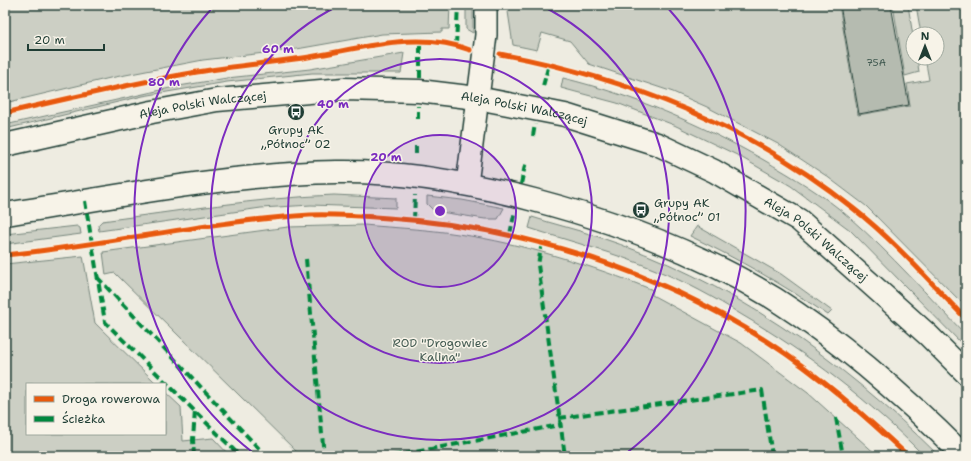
<svg xmlns="http://www.w3.org/2000/svg" width="971" height="461" viewBox="0 0 971 461" font-family="'Shantell Sans',sans-serif">
	<style>
		.green { fill: #cccfc4; stroke: #76867c }
		.building { fill: #b5bbb0; stroke: #1f3d34 }
		.lines { fill: none; stroke-linecap: round; stroke-linejoin: round }
		.street-casing { stroke: #1f3d34; stroke-width: 24 }
		.secondary-casing { stroke: #1f3d34; stroke-width: 25 }
		.street { stroke: #f7f3e8; stroke-width: 21 }
		.secondary { stroke: #f7f3e8; stroke-width: 22 }
		.quiet { stroke: #00873e; stroke-width: 4; stroke-dasharray: 8 4; stroke-linecap: butt }
		.cycleway-casing { stroke: #f7f3e8; stroke-width: 8 }
		.cycleway { stroke: #e8590c; stroke-width: 5 }
		.ring { fill: none; stroke: #7b2cbf; stroke-width: 2 }
		.labels { text-anchor: middle; dominant-baseline: central; stroke-width: 3; stroke-linejoin: round; paint-order: stroke }
		.number-label { font-size: 10px; fill: #445c53 }
		.street-label { font-size: 12px; fill: #1f3d34; stroke: #f7f3e8 }
		.poi-label { font-size: 12px; fill: #1f3d34; stroke: #f7f3e8 }
		.park-label { font-size: 12px; fill: #425a51; stroke: #f7f3e8 }
		.centre { fill: #7b2cbf; stroke: #f7f3e8; stroke-width: 2 }
		.ring-label { font-size: 12px; text-anchor: middle; font-weight: bold; fill: #7b2cbf; stroke: #f7f3e8; stroke-width: 3; stroke-linejoin: round; paint-order: stroke }
	</style>
	<rect width="100%" height="100%" fill="#eeece1"/>
	<filter id="ink" filterUnits="userSpaceOnUse"><feTurbulence type="fractalNoise" baseFrequency=".025" numOctaves="2"/><feDisplacementMap in="SourceGraphic" scale="8" xChannelSelector="R" yChannelSelector="G"/><feConvolveMatrix kernelMatrix="1 2 1 2 8 2 1 2 1" color-interpolation-filters="sRGB"/></filter>
	<g filter="url(#ink)">
		<g class="green">
			<path d="M5,5H450L449,29H442V32L382,34L291,50L203,60L110,78L5,103Z"/>
			<path d="M466,5H473V33L466,29Z"/>
			<path d="M507,5H839L858,115L910,106L907,84L929,80L925,58H937V34H921L916,5H966V307L866,206L825,175L778,144L707,107L673,92L589,64L570,41L542,33L537,50L513,45Z"/>
			<path d="M893,5H908L913,36V58H917L919,72L905,76Z"/>
			<path d="M404,53L401,73H312L227,82L143,96L5,129V125L179,86L227,78L310,69Z"/>
			<path d="M563,78C633,95 700,124 762,159C793,177 824,195 850,218C891,254 928,296 966,335V348L850,230L791,186L737,155L674,125L617,103L561,88Z"/>
			<path d="M334,195L396,198V208L311,205L261,208L99,231L98,225L102,221C179,211 256,198 334,195Z"/>
			<path d="M427,196L462,200L504,208L498,219H485L434,211L427,204Z"/>
			<path d="M532,217C553,224 575,229 596,236C728,279 841,359 939,456H924C870,401 809,354 742,315C715,298 686,282 656,270C615,253 572,242 529,228Z"/>
			<path d="M364,225C395,228 427,229 458,234C525,244 590,265 653,290L652,295L741,343L808,393L878,456H301L115,273L106,275L103,252L288,227Z"/>
			<path d="M77,226L80,228L81,234L5,244V234Z"/>
			<path d="M697,226L781,274L832,311L828,315C784,285 738,259 690,236Z"/>
			<path d="M83,256L95,323L157,384H27V434H165V392L181,407L183,441L213,438L230,456H5V264Z"/>
		</g>
		<path class="building" d="M840,5H891L909,105L859,114Z"/>
		<g class="lines">
			<g class="street-casing">
				<path id="street" d="M467,184L486,35V5"/>
			</g>
			<g class="secondary-casing">
				<g id="secondary">
					<path id="s1" d="M5,145L152,112L217,100L344,89L419,91L477,98L565,115L657,144L714,171L799,220L928,335L966,373"/>
					<path d="M5,214C115,197 226,174 337,172C403,171 470,183 534,200C618,222 700,253 775,299C844,343 906,398 964,456"/>
				</g>
			</g>
			<use href="#street" class="street"/>
			<use href="#secondary" class="secondary"/>
			<g class="quiet">
				<path d="M456,45L458,5"/>
				<path d="M420,78V41"/>
				<path d="M543,86L549,64"/>
				<path d="M418,119V106"/>
				<path d="M533,136L535,124"/>
				<path d="M416,146V156"/>
				<path d="M521,184L526,161"/>
				<path d="M85,201L105,322L240,456"/>
				<path d="M414,220L415,195"/>
				<path d="M510,234L515,211"/>
				<path d="M542,242L538,265L565,456"/>
				<path d="M306,259L324,456"/>
				<path d="M97,277L266,456"/>
				<path d="M559,418L762,390L772,456"/>
				<path d="M836,418L843,456"/>
				<path d="M194,456L193,440L195,410"/>
				<path d="M393,456L560,425"/>
			</g>
			<g class="cycleway-casing">
				<g id="cycleway">
					<path d="M500,54C628,78 753,127 854,209C895,241 930,282 966,319"/>
					<path d="M5,113C69,98 133,83 197,72C232,66 268,63 303,58C356,50 417,29 470,50"/>
					<path d="M5,255C107,245 207,221 310,215C335,214 362,216 388,218C522,227 654,269 768,342C819,375 864,415 908,456"/>
				</g>
			</g>
			<use href="#cycleway" class="cycleway"/>
		</g>
	</g>
	<circle cx="440" cy="211" r="76" fill="#7b2cbf" fill-opacity=".12"/>
	<g class="ring">
		<circle cx="440" cy="211" r="76"/>
		<circle cx="440" cy="211" r="152"/>
		<path d="M540 5A229 229 0 1 1 340 5"/>
		<path d="M256 455A305 305 0 0 1 213 7M667 7A305 305 0 0 1 624 455"/>
	</g>
	<defs>
		<g id="bus-disc" transform="scale(0.9)"><circle r="9.5" fill="#1f3d34" stroke="#f7f3e8"/><path d="M-5-6H5V4H4V6H2V4H-2V6H-4V4H-5ZM-3.5-4V0h7V-4ZM-3.5 1.2v1.5H-2V1.2ZM2 1.2v1.5H3.5V1.2Z" fill="#fff"/></g>
	</defs>
	<g fill-rule="evenodd">
		<use href="#bus-disc" x="296" y="112"/>
		<use href="#bus-disc" x="641" y="210"/>
	</g>
	<g class="labels">
		<g class="number-label">
			<text x="876" y="62">75A</text>
		</g>
		<g class="street-label">
			<text stroke="none"><textPath href="#s1" startOffset="202">Aleja Polski Walczącej</textPath></text>
			<text stroke="none"><textPath href="#s1" startOffset="526">Aleja Polski Walczącej</textPath></text>
			<text stroke="none"><textPath href="#s1" startOffset="850">Aleja Polski Walczącej</textPath></text>
		</g>
		<g class="poi-label">
			<text x="296" y="130">Grupy AK<tspan x="296" dy="14">„Północ” 02</tspan></text>
			<text x="654" y="203" text-anchor="start">Grupy AK<tspan x="654" dy="14">„Północ” 01</tspan></text>
		</g>
		<g class="park-label">
			<text x="440" y="343">ROD "Drogowiec<tspan x="440" dy="14">Kalina"</tspan></text>
		</g>
	</g>
	<circle cx="440" cy="211" r="6" class="centre"/>
	<g class="ring-label">
		<text x="278" y="53">60 m</text>
		<text x="164" y="86">80 m</text>
		<text x="333" y="108">40 m</text>
		<text x="386" y="161">20 m</text>
	</g>
	<rect width="971" height="461" fill="none" stroke="#f7f3e8" stroke-width="20"/>
	<rect x="10" y="10" width="951" height="441" fill="none" stroke="#1f3d34" stroke-width="1.5" filter="url(#ink)"/>
	<rect x="26" y="383" width="140" height="52" fill="#f7f3e8" stroke="#a1aaa0"/>
	<rect x="34" y="396" width="20" height="6" fill="#e8590c" stroke="#a1aaa0"/>
	<text x="62" y="403" font-size="12" fill="#1f3d34">Droga rowerowa</text>
	<rect x="34" y="416" width="20" height="6" fill="#00873e" stroke="#a1aaa0"/>
	<text x="62" y="423" font-size="12" fill="#1f3d34">Ścieżka</text>
	<g transform="translate(925 46)"><circle r="19" fill="#f7f3e8" stroke="#a1aaa0"/>
	<path d="M0-3L7 15L0 10L-7 15Z" fill="#1f3d34"/>
	<text y="-6" font-size="11" font-weight="bold" text-anchor="middle" fill="#1f3d34">N</text>
	</g>
	<path d="M28 44v6h76v-6" fill="none" stroke="#1f3d34" stroke-width="2"/>
	<text x="34" y="44" font-size="12" fill="#1f3d34" stroke="#f7f3e8" stroke-width="3" paint-order="stroke">20 m</text>
</svg>
